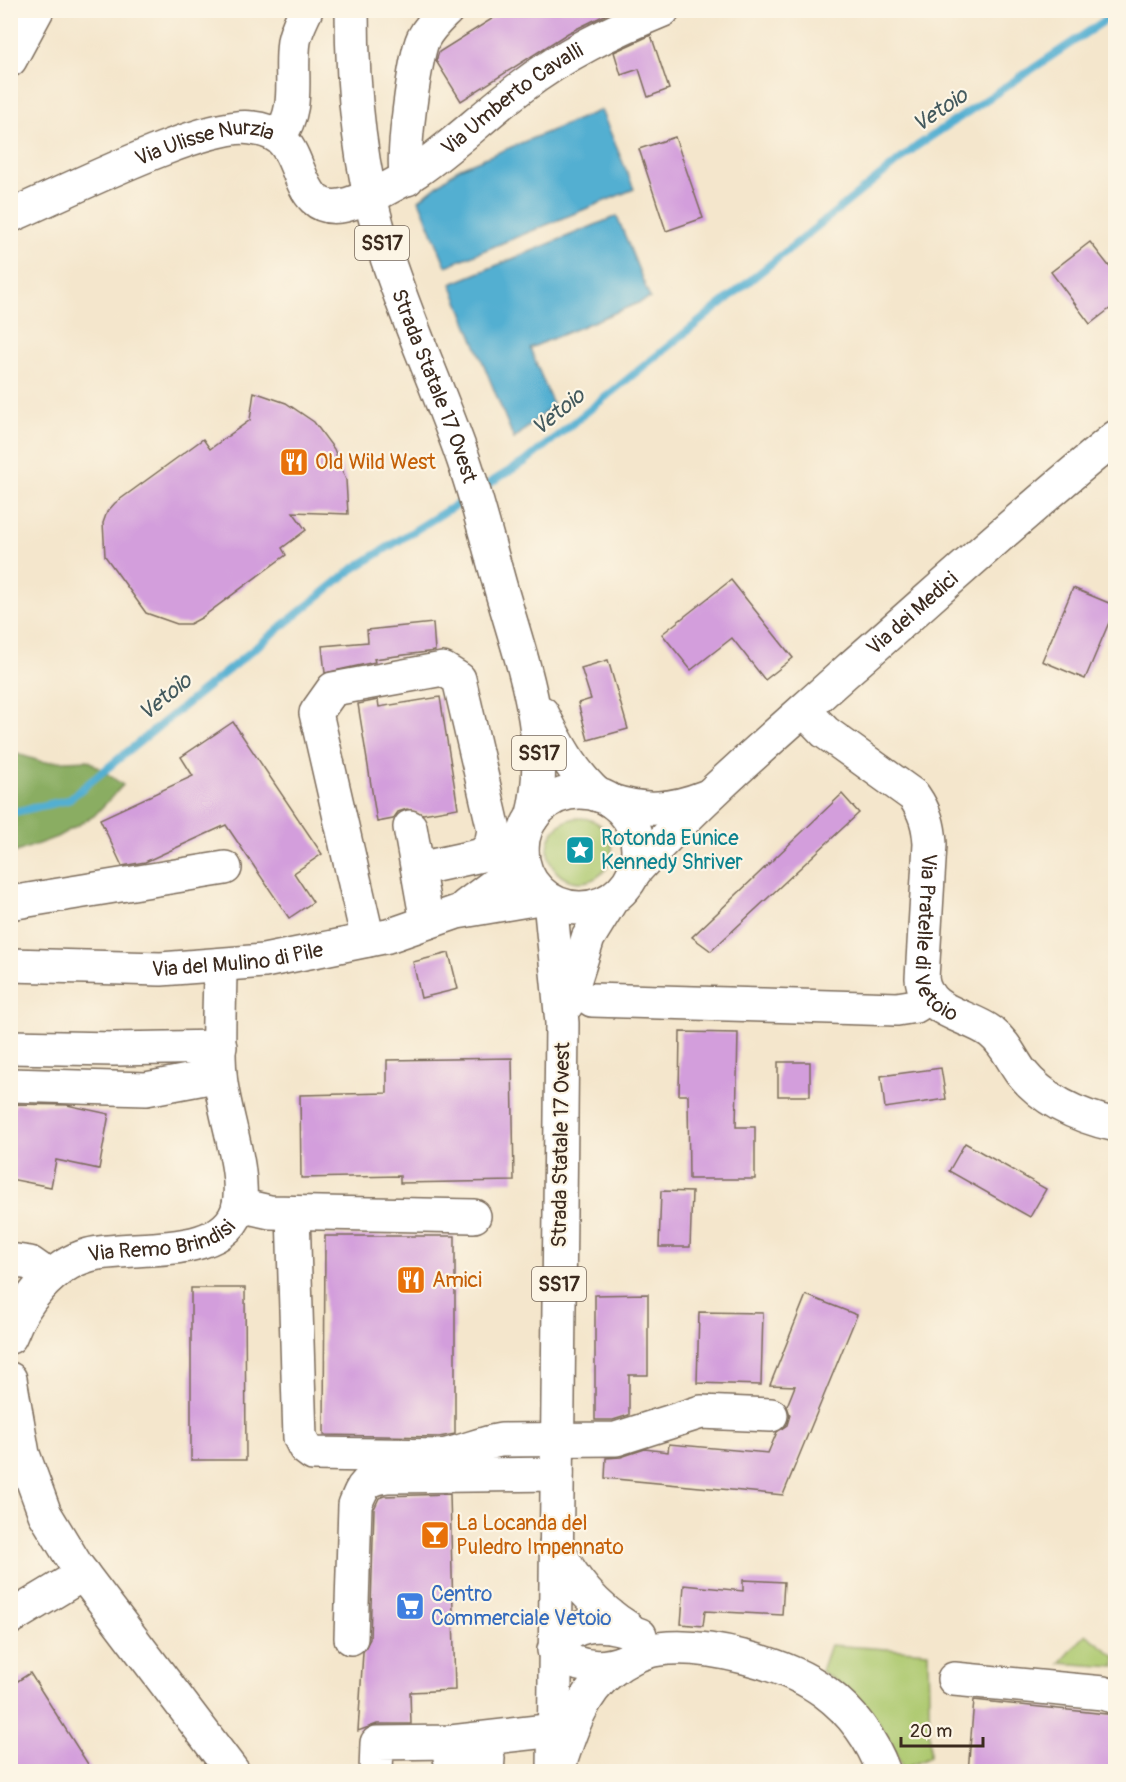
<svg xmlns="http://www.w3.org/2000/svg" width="1126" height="1782" viewBox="0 0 1126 1782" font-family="Pangolin,sans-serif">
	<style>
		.green { fill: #adc970; stroke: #747a47; stroke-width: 1.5 }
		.forest { fill: #8aad62; stroke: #626c40; stroke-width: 1.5 }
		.water { fill: #53afd1; stroke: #476c78; stroke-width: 1.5 }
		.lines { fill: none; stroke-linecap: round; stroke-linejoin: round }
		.stream { stroke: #53afd1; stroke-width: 8 }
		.building { fill: #d39edc }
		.minor-casing { stroke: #7c6c5b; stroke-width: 36 }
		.major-casing { stroke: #7c6c5b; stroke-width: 36 }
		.minor { stroke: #fff; stroke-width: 33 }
		.major { stroke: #fff; stroke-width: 33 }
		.labels { text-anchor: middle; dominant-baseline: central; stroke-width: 4.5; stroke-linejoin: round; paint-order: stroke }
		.shield { fill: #fcf5e5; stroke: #75675a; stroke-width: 1.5 }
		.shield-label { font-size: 20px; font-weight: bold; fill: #3b2a1e }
		.street-label { font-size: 21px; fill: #3b2a1e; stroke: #fcf5e5 }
		.food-label { font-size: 21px; fill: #c56008; stroke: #fcf5e5; text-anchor: start }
		.culture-label { font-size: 21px; fill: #0d838f; stroke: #fcf5e5; text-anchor: start }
		.shop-label { font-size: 21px; fill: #366cbe; stroke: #fcf5e5; text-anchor: start }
		.water-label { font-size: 22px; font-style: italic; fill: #43595d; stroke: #fcf5e5 }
	</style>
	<rect width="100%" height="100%" fill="#fcf5e5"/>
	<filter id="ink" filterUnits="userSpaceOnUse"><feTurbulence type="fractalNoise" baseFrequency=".0167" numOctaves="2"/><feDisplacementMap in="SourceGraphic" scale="12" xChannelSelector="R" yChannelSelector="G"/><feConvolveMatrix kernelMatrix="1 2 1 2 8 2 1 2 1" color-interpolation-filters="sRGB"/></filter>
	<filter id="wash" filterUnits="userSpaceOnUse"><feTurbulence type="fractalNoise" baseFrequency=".008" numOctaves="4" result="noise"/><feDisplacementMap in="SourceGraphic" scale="24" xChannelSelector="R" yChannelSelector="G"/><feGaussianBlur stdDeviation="1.35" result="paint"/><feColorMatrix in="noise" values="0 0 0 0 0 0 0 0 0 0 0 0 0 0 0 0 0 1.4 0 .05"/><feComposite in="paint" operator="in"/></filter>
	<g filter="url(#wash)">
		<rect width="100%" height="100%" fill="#f4e6cc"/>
		<g class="green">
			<circle cx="580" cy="850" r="32"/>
			<path d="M1086,1634L1115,1656V1667L1060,1663Z"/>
			<path d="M830,1645L928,1652L930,1757L903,1769C886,1726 860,1696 821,1671Z"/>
		</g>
		<path class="forest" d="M11,752L43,762L88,760L123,785L94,816L57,837L11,854Z"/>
		<g class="water">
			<path d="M601,110L634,189L446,266L419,200L458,169Z"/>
			<path d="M617,216L650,298L530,348L553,405L514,439L451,284Z"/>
		</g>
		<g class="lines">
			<g class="stream">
				<path d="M480,489L526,461L917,146L1116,13"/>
				<path d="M10,813L68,800L350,571L470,496"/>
			</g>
		</g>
		<g id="blocks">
			<g class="building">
				<path d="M506,10H615L568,33L461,101L436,61L439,52Z"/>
				<path d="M651,35L669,89L648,97L639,69L621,75L614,52Z"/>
				<path d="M675,137L703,218L666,231L639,149Z"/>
				<path d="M1090,242L1116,275V304L1090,324L1051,272Z"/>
				<path d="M254,392L286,403L314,422L334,449L346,480L348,514L293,512L306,530L282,548L286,555L201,618L190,624H177L146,613L105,556L103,523L107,512L115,503L203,439L210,449L250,420Z"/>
				<path d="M731,580L793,658L765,680L732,638L691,670L662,634Z"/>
				<path d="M1073,588L1116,606L1085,679L1042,661Z"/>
				<path d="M433,623L435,651L374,659L375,662L325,673L322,646L368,642L367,630Z"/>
				<path d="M608,660L628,729L588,740L578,703L591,699L581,668Z"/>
				<path d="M440,697L458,808L423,814L407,809L398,812L393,819L377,822L358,704L378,700L379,707Z"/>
				<path d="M233,722L322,854L294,873L313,902L289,918L226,825L145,862L122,866L100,819L193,776L181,757Z"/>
				<path d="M842,794L859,813L711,951L692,937Z"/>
				<path d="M449,953L458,989L421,998L413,962Z"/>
				<path d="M680,1032L738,1033L736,1127H755V1179H689L688,1095H679Z"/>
				<path d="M512,1058L514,1181L400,1183V1176L301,1178L300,1095L387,1093V1060Z"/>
				<rect x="778" y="1062" width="32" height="34"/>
				<path d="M941,1068L946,1099L885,1108L881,1076Z"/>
				<path d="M15,1104L67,1105L109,1114L99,1169L56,1160L51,1187L10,1179V1125Z"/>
				<path d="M965,1143L1046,1189L1030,1217L949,1171Z"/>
				<path d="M661,1191L692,1192L690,1247H659Z"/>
				<path d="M325,1236H455V1434L439,1437L324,1435Z"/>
				<path d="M191,1288H245L246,1460H191Z"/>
				<path d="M648,1294V1375H629V1415L613,1420H595V1295Z"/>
				<path d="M806,1295L857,1315L783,1495L605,1478L606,1458L621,1457L645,1449L668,1452L669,1444L768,1453L777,1432L787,1425L790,1415L787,1406L795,1386L770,1385Z"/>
				<path d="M699,1312L763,1313L761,1385L697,1383Z"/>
				<path d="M450,1494L455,1690L410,1692L411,1724H377L358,1731L363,1652L370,1639L374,1509L379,1498L384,1496Z"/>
				<path d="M743,1580L784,1582L782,1615L705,1611L703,1626L681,1624L684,1585L743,1591Z"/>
				<path d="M30,1673L93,1772H19L10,1759V1686Z"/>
				<path d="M974,1700L1116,1715V1772H968Z"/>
			</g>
		</g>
	</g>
	<g filter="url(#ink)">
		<use href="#blocks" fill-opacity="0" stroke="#7c6c5b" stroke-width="1.5"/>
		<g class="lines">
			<g class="minor-casing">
				<g id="minor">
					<path d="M10,60L37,10"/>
					<path d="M279,137C301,106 289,76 294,41C296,30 301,21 306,10"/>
					<path d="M407,179C400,164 415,56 423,39C429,27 438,19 447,10"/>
					<path id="s1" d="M10,216C60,195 206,120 252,128C261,129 271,132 278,137C305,155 296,220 349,204C419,183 463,131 520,88C564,54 612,31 663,10"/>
					<path id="s2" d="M804,710L825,732L914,796C925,812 929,825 930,844L922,978C925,1013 969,1015 991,1032C1005,1043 1011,1058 1021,1072C1044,1101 1080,1117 1116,1125"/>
					<path d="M611,801C645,812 672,810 705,797"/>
					<path d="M410,827L427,922"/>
					<path id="s3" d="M634,872C699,800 776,735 848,670C937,592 1024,512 1116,437"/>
					<path d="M10,903L225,868"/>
					<path d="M466,906L506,876L522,851"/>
					<path d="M368,940L316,713L333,689L443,669L459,679L494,830L491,845L482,855L418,869"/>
					<path id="s4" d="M10,965L161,969L264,961L388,936L457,912L545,897"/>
					<path d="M592,1000L897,1009L916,1006L929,996"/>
					<path d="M10,1047L114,1049L220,1047"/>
					<path d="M10,1085L146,1089L220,1075"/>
					<path d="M239,1205L270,1212L474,1216"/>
					<path d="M293,1213L300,1438L305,1448L313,1454L441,1456C462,1453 480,1443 501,1440L616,1439L701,1412L771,1415"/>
					<path d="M10,1260L30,1263L50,1277"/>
					<path id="s5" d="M10,1337C23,1302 52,1265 89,1255C130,1244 228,1261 239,1205C246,1170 223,1112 220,1075C217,1039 220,1002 220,966"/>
					<path d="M10,1379L23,1454L45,1514L76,1565L233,1772"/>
					<path d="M556,1545C572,1581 595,1607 628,1628"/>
					<path d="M10,1618L83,1574"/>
					<path d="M351,1638L355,1505C363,1485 365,1479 388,1476L557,1474"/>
					<path d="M625,1661C600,1671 575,1668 554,1650C573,1617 609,1622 640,1635"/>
					<path d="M954,1679L1103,1693L1116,1697"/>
					<path d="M450,1753V1758H488L487,1772"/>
					<path d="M376,1772L377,1743L451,1742L555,1730"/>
					<path d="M557,1772C569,1737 580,1695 610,1672C623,1661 642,1651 659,1649C706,1643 787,1663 825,1692C852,1712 872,1740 884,1772"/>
				</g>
			</g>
			<g class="major-casing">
				<g id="major">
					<path id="s6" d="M352,10C352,88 359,165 381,239C404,315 438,386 464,461C479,505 490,551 503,596C524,668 552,743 532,818"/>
					<path d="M542,713C557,743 572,772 598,795"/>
					<circle cx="580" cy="850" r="58"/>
					<path d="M550,901L562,1023L554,1772"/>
					<path d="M567,1004L588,938L612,899"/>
				</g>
			</g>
			<use href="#minor" class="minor"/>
			<use href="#major" class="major"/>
		</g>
	</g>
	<defs>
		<g id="restaurant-square" transform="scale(1.5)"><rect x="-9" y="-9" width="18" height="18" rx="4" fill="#e8710a" stroke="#fcf5e5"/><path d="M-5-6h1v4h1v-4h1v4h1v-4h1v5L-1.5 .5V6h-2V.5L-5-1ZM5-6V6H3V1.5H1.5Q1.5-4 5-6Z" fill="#fff"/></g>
		<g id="sight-square" transform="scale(1.5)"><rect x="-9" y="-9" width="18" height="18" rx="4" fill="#0f9aa8" stroke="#fcf5e5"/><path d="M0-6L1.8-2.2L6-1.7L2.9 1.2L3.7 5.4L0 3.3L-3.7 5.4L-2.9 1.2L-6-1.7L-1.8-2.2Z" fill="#fff"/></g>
		<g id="bar-square" transform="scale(1.5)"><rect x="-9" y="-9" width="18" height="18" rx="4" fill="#e8710a" stroke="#fcf5e5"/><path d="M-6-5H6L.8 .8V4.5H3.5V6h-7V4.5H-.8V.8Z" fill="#fff"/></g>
		<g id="supermarket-square" transform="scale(1.5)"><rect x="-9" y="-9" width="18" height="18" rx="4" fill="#3f7fe0" stroke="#fcf5e5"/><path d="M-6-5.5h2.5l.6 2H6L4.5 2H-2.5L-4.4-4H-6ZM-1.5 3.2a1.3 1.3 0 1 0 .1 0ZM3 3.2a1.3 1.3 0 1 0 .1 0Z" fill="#fff"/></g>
	</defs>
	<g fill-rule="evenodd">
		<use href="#restaurant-square" x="294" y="462"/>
		<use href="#sight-square" x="580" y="850"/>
		<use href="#restaurant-square" x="411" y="1280"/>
		<use href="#bar-square" x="435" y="1535"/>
		<use href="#supermarket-square" x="410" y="1606"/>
	</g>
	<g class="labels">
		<g class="shield">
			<rect x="355" y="226" width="54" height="34" rx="4.5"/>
			<rect x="512" y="736" width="54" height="34" rx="4.5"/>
			<rect x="532" y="1267" width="54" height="34" rx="4.5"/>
		</g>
		<g class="shield-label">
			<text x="382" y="243">SS17</text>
			<text x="539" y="753">SS17</text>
			<text x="559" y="1284">SS17</text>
		</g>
		<g class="street-label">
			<text stroke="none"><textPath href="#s1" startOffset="592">Via Umberto Cavalli</textPath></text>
			<text stroke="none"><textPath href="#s1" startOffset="210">Via Ulisse Nurzia</textPath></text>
			<text stroke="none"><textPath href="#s6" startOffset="388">Strada Statale 17 Ovest</textPath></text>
			<text stroke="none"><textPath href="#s3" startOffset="380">Via dei Medici</textPath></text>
			<text stroke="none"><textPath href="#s2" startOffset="290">Via Pratelle di Vetoio</textPath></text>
			<text stroke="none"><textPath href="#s4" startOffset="228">Via del Mulino di Pile</textPath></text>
			<text transform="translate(561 1145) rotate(-89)">Strada Statale 17 Ovest</text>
			<text stroke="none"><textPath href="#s5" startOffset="192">Via Remo Brindisi</textPath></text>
		</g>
		<g class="food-label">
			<text x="315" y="462">Old Wild West</text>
			<text x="432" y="1280">Amici</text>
			<text x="456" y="1523">La Locanda del<tspan x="456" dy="24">Puledro Impennato</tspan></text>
		</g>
		<g class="culture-label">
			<text x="601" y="838">Rotonda Eunice<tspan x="601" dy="24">Kennedy Shriver</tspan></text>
		</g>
		<g class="shop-label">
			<text x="431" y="1594">Centro<tspan x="431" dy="24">Commerciale Vetoio</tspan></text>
		</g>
		<g class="water-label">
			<text transform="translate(940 110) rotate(-34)">Vetoio</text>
			<text transform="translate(558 412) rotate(-39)">Vetoio</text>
			<text transform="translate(165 697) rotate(-39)">Vetoio</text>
		</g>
	</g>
	<rect width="1126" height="1782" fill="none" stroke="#fcf5e5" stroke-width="36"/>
	<path d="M901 1737v9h82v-9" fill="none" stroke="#3b2a1e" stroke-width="3"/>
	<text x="910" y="1737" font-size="18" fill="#3b2a1e" stroke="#fcf5e5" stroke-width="4.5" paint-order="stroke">20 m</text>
</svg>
